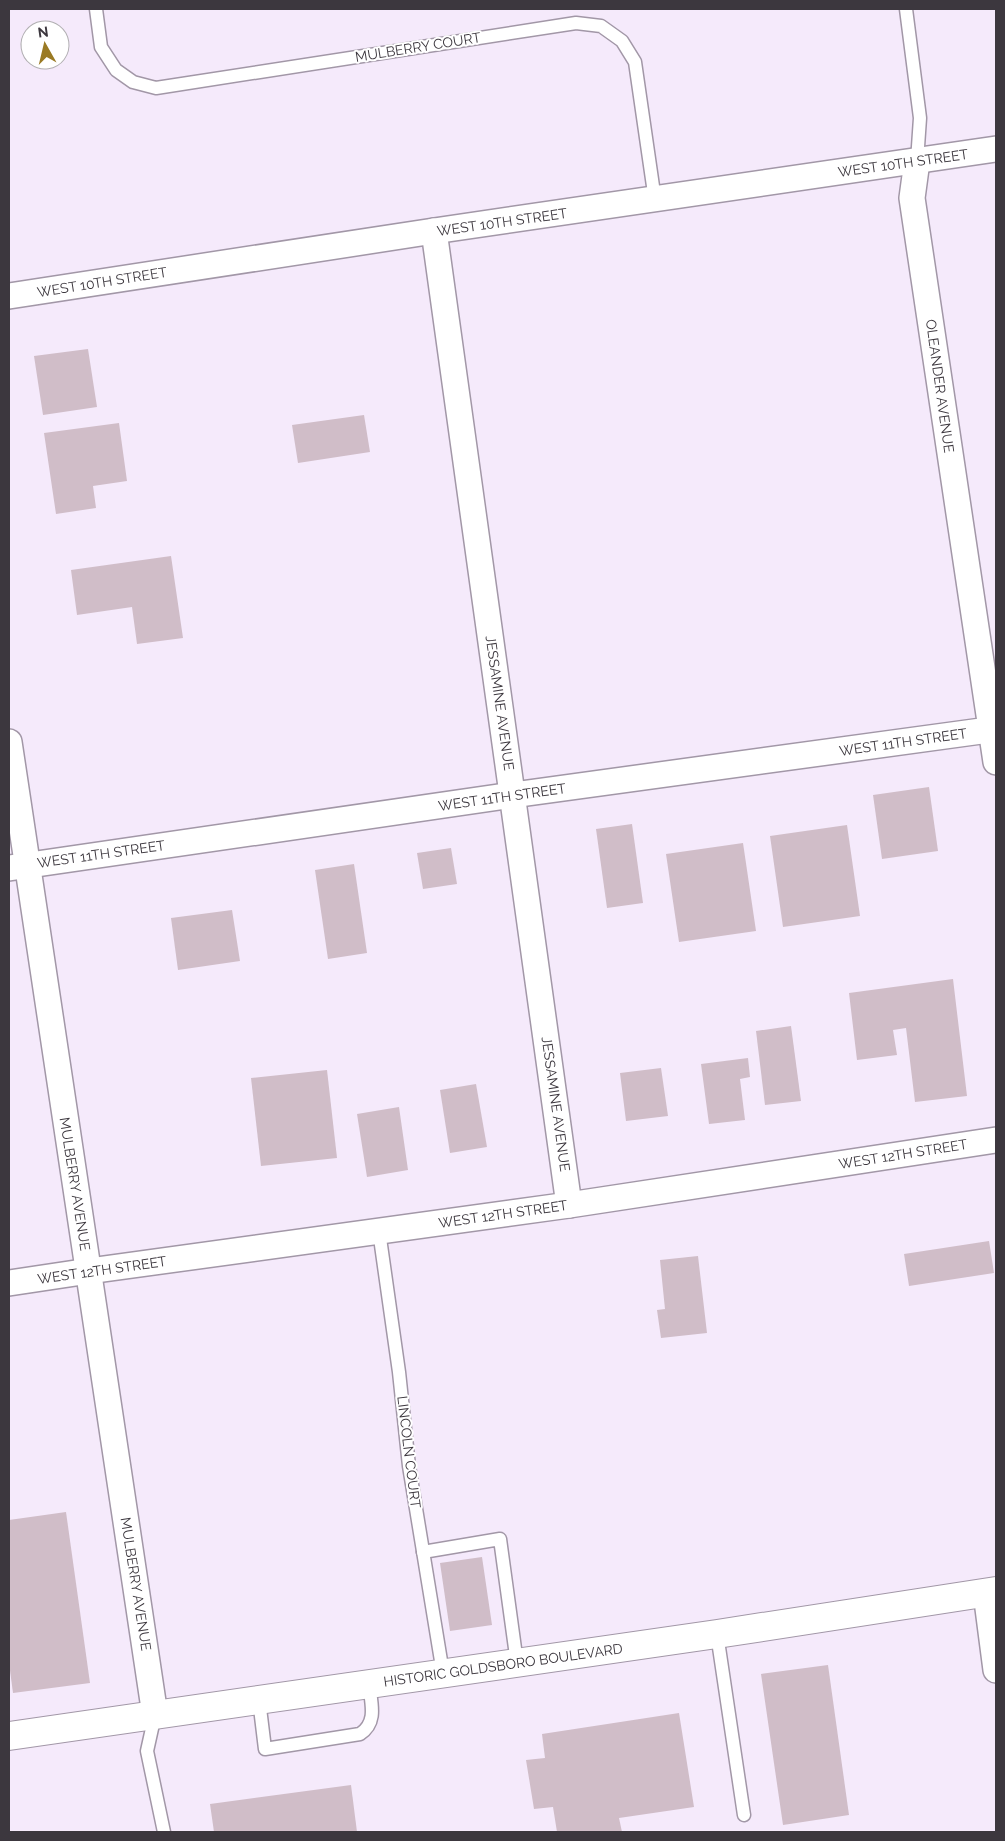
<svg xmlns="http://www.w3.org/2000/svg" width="1005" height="1841" viewBox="0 0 1005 1841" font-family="Raleway,sans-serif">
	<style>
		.building { fill: #d0bdc8 }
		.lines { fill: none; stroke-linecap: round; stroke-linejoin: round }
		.service-casing { stroke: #a297a7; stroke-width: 15 }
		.minor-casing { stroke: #a297a7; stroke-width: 28 }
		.tertiary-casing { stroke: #a297a7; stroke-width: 30 }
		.service { stroke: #fff; stroke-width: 12 }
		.minor { stroke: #fff; stroke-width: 25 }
		.tertiary { stroke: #fff; stroke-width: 28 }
		.labels { text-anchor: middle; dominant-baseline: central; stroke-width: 4; stroke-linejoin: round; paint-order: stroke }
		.street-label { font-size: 14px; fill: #3c373e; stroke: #fff }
	</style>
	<rect width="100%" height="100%" fill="#f5eafb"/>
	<g class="building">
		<path d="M88,349L97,407L43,415L34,356Z"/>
		<path d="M364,415L370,452L298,463L292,425Z"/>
		<path d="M119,423L127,481L93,486L96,508L56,514L44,433Z"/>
		<path d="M171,556L183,638L137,644L132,607L77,615L71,570Z"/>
		<path d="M929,787L938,851L882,859L873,795Z"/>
		<path d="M632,824L643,903L607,908L596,829Z"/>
		<path d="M847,825L860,916L783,927L770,836Z"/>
		<path d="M743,843L756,931L679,942L666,854Z"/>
		<path d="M451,848L457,884L423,889L417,853Z"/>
		<path d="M354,864L367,953L328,959L315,870Z"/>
		<path d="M232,910L240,961L178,970L171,918Z"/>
		<path d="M953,979L967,1096L915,1102L906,1028L893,1030L897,1055L857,1060L849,993Z"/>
		<path d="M791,1026L801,1101L765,1105L756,1031Z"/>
		<path d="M748,1058L750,1077L740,1079L745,1120L709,1124L701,1064Z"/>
		<path d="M661,1068L668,1116L626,1121L620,1073Z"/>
		<path d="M327,1070L337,1158L261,1166L251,1078Z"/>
		<path d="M476,1084L487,1147L450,1153L440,1090Z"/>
		<path d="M399,1107L408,1170L367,1177L357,1114Z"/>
		<path d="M989,1241L994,1273L909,1286L904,1254Z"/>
		<path d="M698,1256L707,1333L661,1338L657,1310L665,1309L660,1260Z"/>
		<path d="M66,1512L90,1683L13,1693L9,1663V1520Z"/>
		<path d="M482,1557L492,1625L450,1631L440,1563Z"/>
		<path d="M828,1665L849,1815L783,1825L761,1674Z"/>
		<path d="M679,1713L694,1807L619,1818L622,1832H557L553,1807L534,1809L526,1760L545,1758L542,1734Z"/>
		<path d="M351,1785L357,1832H214L210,1804Z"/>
	</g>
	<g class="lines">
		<g class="service-casing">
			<g id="service">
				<path d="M96,9L101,47L116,70L133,82L156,88L576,23L601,26L622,41L635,62L655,200"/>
				<path d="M906,9L920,118L917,161"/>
				<path d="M379,1231L399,1372L409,1466L443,1673"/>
				<path d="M423,1552L500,1539L517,1663"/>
				<path d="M717,1634L744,1815"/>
				<path d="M259,1700L265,1749L360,1734C378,1722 371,1703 369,1684"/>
				<path d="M155,1715L147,1751L164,1832"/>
			</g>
		</g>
		<g class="minor-casing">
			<g id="minor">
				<path d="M917,161L912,198L996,762"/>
				<path d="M434,231L569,1205"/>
				<path d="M9,296L434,231L996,149"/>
				<path d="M9,742L155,1715"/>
				<path d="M9,868L513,795L996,729"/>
				<path d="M9,1283L89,1271L569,1205L996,1140"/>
				<path d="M986,1593L996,1670"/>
			</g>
		</g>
		<g class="tertiary-casing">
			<path id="tertiary" d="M9,1736L717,1634L996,1591"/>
		</g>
		<use href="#service" class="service"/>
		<use href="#minor" class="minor"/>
		<use href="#tertiary" class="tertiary"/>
	</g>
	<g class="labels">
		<g class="street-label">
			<text transform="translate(418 47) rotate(-9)">MULBERRY COURT</text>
			<text transform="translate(903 163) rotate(-8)">WEST 10TH STREET</text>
			<text transform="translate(502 222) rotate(-8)">WEST 10TH STREET</text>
			<text transform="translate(102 282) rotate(-9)">WEST 10TH STREET</text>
			<text transform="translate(940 386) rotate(82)">OLEANDER AVENUE</text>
			<text transform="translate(500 703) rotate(82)">JESSAMINE AVENUE</text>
			<text transform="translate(903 742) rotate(-8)">WEST 11TH STREET</text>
			<text transform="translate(502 797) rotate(-8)">WEST 11TH STREET</text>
			<text transform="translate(101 854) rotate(-8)">WEST 11TH STREET</text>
			<text transform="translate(556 1104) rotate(82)">JESSAMINE AVENUE</text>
			<text transform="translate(903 1154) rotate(-9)">WEST 12TH STREET</text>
			<text transform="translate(75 1184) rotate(81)">MULBERRY AVENUE</text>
			<text transform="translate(503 1214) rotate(-8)">WEST 12TH STREET</text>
			<text transform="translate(102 1270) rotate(-8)">WEST 12TH STREET</text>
			<text transform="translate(409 1452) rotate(83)">LINCOLN COURT</text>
			<text transform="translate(136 1584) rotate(81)">MULBERRY AVENUE</text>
			<text transform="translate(503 1665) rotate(-8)">HISTORIC GOLDSBORO BOULEVARD</text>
		</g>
	</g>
	<rect width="1005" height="1841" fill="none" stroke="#3c373e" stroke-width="20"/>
	<g transform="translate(45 45) rotate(352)"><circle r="24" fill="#ffffff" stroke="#b1afb2"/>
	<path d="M0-4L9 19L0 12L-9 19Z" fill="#9a7a24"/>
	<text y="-8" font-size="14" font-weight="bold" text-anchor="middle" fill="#3c373e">N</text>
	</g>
</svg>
